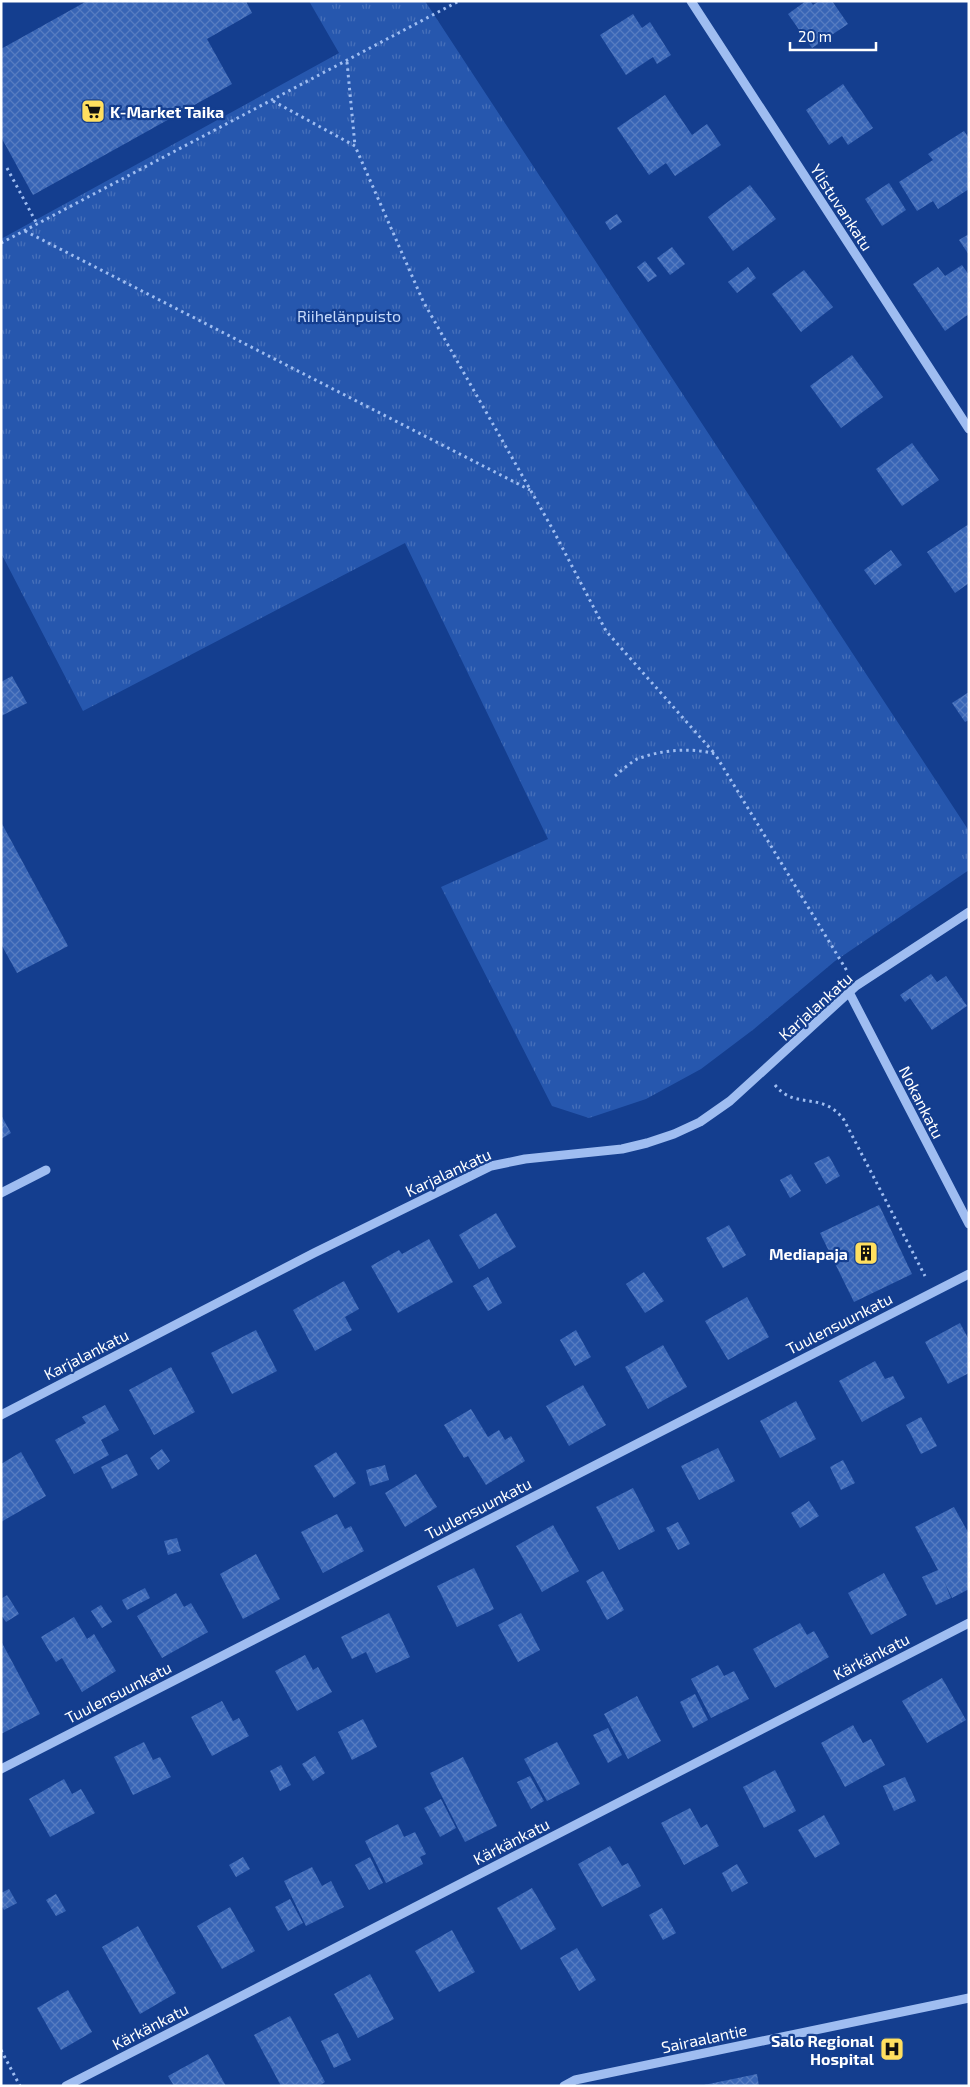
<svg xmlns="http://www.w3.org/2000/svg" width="970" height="2087" viewBox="0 0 970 2087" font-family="'Exo 2',sans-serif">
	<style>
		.park { fill: url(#park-tufts) }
		.building { fill: url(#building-cross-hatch) }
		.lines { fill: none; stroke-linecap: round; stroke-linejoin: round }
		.path { stroke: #9fbdf1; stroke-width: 3; stroke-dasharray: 2.5 4; stroke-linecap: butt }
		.minor { stroke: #9fbdf1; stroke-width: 9 }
		.labels { text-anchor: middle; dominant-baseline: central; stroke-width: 4.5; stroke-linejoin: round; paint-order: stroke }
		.poi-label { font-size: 16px; font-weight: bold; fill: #fff; stroke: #143e8f; text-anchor: end }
		.street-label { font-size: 16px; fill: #fff; stroke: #143e8f }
		.park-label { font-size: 16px; fill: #c6dafc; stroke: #143e8f }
	</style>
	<defs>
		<pattern id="park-tufts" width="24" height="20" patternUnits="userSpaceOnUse" patternTransform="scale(1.25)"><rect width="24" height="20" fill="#2657ae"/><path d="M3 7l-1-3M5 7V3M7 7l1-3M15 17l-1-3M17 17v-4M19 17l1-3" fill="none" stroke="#4770ba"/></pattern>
		<pattern id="building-cross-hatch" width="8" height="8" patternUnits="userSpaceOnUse" patternTransform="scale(1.25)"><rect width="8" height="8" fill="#3865b6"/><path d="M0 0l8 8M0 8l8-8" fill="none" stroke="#567cc1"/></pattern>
	</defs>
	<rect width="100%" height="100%" fill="#143e8f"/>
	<path class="park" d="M309,1H425L969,831V870L835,961L754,1029L701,1069L646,1099L589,1118L552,1106L441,887L548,839L405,543L83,711L1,553V239L339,53Z"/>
	<g class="building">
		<path d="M87,1H246L252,13L207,39L232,84L33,195L1,137V49Z"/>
		<path d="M806,1H810L813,5L819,1H832L848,24L812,48L788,14Z"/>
		<path d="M633,14L642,28L650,22L671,55L657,64L653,57L626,75L600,35Z"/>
		<path d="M843,84L873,128L848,145L842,136L829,145L806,110Z"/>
		<path d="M665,95L692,135L707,124L721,145L675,176L666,163L649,175L617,128Z"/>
		<path d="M964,131L969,138V189L938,209L933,201L917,211L899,182L933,160L928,154Z"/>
		<path d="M889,183L906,210L882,226L865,199Z"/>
		<path d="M750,185L776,219L733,251L708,217Z"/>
		<path d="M617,214L622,222L610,230L605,222Z"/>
		<path d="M969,234V255L959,240Z"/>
		<path d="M672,247L685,264L670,275L657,258Z"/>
		<path d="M645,261L657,276L648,282L637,267Z"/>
		<path d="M962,265L969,275V314L945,331L913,284L938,267L945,276Z"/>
		<path d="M748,267L756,278L737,293L728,282Z"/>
		<path d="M804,270L833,307L801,332L772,294Z"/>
		<path d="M852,355L883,397L841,428L810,386Z"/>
		<path d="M912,443L939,480L902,506L876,469Z"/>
		<path d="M969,524V583L955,593L927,552Z"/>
		<path d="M891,550L902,565L875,585L864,570Z"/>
		<path d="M12,676L27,703L1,716V682Z"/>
		<path d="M969,692V720L965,722L952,703Z"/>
		<path d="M1,822L68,946L17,973L1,944Z"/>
		<path d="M931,974L937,982L946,976L967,1006L932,1030L910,998L905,1002L900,995Z"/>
		<path d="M1,1115L11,1133L1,1139Z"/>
		<path d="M829,1156L840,1176L826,1184L814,1163Z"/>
		<path d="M791,1174L801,1191L790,1198L780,1180Z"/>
		<path d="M879,1205L912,1274L854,1302L820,1233Z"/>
		<path d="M496,1213L516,1247L479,1269L459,1235Z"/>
		<path d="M729,1225L746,1255L723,1268L706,1238Z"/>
		<path d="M429,1239L453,1282L398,1313L371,1266L399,1250L402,1254Z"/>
		<path d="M644,1272L664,1301L645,1313L626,1284Z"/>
		<path d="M488,1277L502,1303L488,1311L473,1286Z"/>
		<path d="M344,1281L359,1309L345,1317L352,1330L315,1351L293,1310Z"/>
		<path d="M747,1297L769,1337L728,1360L705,1321Z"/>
		<path d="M960,1323L969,1340V1373L948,1384L925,1342Z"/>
		<path d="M256,1330L277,1371L232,1394L211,1353Z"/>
		<path d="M576,1330L591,1357L575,1366L560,1340Z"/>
		<path d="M663,1345L687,1387L648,1409L625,1367Z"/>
		<path d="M875,1361L885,1379L893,1376L905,1398L862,1422L839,1381Z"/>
		<path d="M171,1367L195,1412L154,1435L129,1390Z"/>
		<path d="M583,1385L606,1425L569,1446L546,1406Z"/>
		<path d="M796,1401L816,1439L780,1458L760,1421Z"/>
		<path d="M105,1405L119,1430L101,1440L109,1455L74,1474L55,1440L86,1423L82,1417Z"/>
		<path d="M471,1409L488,1437L499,1430L505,1440L511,1436L525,1461L486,1485L468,1456L464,1458L444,1425Z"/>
		<path d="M921,1417L937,1446L921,1454L906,1425Z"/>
		<path d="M718,1448L735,1481L699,1500L681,1466Z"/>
		<path d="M162,1449L170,1461L158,1470L150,1458Z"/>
		<path d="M21,1452L46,1496L1,1522V1464Z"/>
		<path d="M336,1452L356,1483L334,1498L314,1466Z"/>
		<path d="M127,1454L138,1475L112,1489L101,1467Z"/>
		<path d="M843,1460L855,1483L841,1490L830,1467Z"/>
		<path d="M385,1465L389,1480L370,1486L366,1470Z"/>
		<path d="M416,1474L437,1507L405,1527L385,1493Z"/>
		<path d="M633,1488L655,1531L619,1550L596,1507Z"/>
		<path d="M809,1501L819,1516L800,1528L791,1513Z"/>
		<path d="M954,1507L969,1534V1589L952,1598L944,1581L951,1598L936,1605L922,1577L938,1570L915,1527Z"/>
		<path d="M337,1514L345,1529L351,1526L364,1551L323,1573L301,1532Z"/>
		<path d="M678,1522L690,1544L678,1550L666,1528Z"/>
		<path d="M553,1525L579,1571L542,1592L516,1546Z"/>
		<path d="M177,1538L181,1551L168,1555L164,1541Z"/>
		<path d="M256,1554L280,1599L243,1619L220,1574Z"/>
		<path d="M474,1568L494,1609L457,1627L437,1586Z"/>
		<path d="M603,1571L624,1610L607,1620L586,1581Z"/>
		<path d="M884,1573L907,1615L871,1635L848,1593Z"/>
		<path d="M145,1588L150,1598L127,1610L122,1600Z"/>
		<path d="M176,1593L184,1607L191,1603L208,1632L162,1658L137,1616Z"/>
		<path d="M7,1595L19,1614L6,1622L1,1615V1599Z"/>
		<path d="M101,1605L112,1622L102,1628L91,1611Z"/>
		<path d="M389,1613L410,1657L376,1673L366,1652L352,1659L341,1637Z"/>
		<path d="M521,1613L540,1650L518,1662L498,1625Z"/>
		<path d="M74,1617L87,1639L94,1634L116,1671L82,1692L62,1658L56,1662L41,1637Z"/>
		<path d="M800,1623L807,1635L814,1631L829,1657L775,1688L753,1649Z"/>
		<path d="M1,1641L40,1714L1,1734Z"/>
		<path d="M305,1655L313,1670L318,1667L332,1692L297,1711L275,1671Z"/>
		<path d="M718,1665L724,1676L734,1671L749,1699L711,1718L691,1679Z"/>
		<path d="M942,1678L966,1720L927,1743L902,1701Z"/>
		<path d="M695,1694L708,1720L693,1728L680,1702Z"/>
		<path d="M637,1696L661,1741L628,1759L604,1714Z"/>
		<path d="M222,1701L233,1721L239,1718L249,1736L212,1756L191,1717Z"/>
		<path d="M363,1719L377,1747L352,1760L338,1732Z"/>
		<path d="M853,1725L863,1743L871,1739L885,1765L845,1787L821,1743Z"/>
		<path d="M608,1728L622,1755L608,1763L593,1735Z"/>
		<path d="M144,1742L153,1760L160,1757L171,1777L133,1795L114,1757Z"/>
		<path d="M557,1742L580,1784L547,1801L524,1759Z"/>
		<path d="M315,1756L325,1773L313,1781L302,1764Z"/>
		<path d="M463,1757L497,1826L465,1842L430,1773Z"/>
		<path d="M281,1765L291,1785L280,1791L270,1771Z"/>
		<path d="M775,1770L796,1811L764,1828L743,1787Z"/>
		<path d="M530,1776L544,1801L531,1809L517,1782Z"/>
		<path d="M905,1777L916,1801L894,1811L883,1786Z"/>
		<path d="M64,1779L72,1794L81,1789L95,1813L50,1837L29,1799Z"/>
		<path d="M441,1799L456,1828L440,1837L424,1808Z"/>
		<path d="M690,1808L701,1828L707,1824L719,1846L684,1865L661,1823Z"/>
		<path d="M824,1815L840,1844L815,1858L798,1830Z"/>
		<path d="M398,1824L404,1837L415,1832L426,1854L420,1857L423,1864L386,1883L365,1841Z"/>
		<path d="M610,1846L622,1866L628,1863L641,1886L602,1907L578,1864Z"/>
		<path d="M243,1857L250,1869L236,1877L229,1865Z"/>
		<path d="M370,1857L383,1883L369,1890L355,1865Z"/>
		<path d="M737,1864L748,1883L732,1892L722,1873Z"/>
		<path d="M312,1867L322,1886L331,1881L344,1907L306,1926L284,1881Z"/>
		<path d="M532,1888L556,1929L521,1950L497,1908Z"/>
		<path d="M9,1889L17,1903L4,1910L1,1905V1893Z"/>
		<path d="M56,1894L66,1911L56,1916L46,1900Z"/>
		<path d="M290,1899L303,1923L288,1931L275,1907Z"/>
		<path d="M230,1907L255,1951L222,1969L197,1926Z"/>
		<path d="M662,1908L676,1933L663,1940L649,1915Z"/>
		<path d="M138,1926L176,1993L140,2014L102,1947Z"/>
		<path d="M452,1930L475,1972L439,1992L415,1951Z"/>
		<path d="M577,1948L596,1980L579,1991L560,1958Z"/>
		<path d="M370,1974L394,2019L358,2038L334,1994Z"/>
		<path d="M68,1990L92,2032L61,2050L37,2008Z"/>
		<path d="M290,2016L325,2082L319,2086H281L254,2035Z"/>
		<path d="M338,2033L351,2060L334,2068L321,2041Z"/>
		<path d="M208,2054L226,2086H174L168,2076Z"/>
		<path d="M757,2074L759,2086H704V2085Z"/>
	</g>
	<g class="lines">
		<g class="path">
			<path d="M347,62L355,146"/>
			<path d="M273,101L355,146L423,301L552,528L606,631L715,754"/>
			<path d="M7,168L37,224"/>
			<path d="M25,231L530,490"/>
			<path d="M1,243L459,1"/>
			<path d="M615,776C622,770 630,763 637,759C661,750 691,747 715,754L847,971"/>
			<path d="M775,1085C796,1111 822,1090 844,1120L925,1276"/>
			<path d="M1,2050L20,2086"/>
		</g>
		<g class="minor">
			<path d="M691,1L969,429"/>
			<path d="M850,994L969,1224"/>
			<path d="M1,1193L46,1170"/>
			<path d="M1,1415L314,1253L491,1166L525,1159L622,1149L647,1143L674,1134L700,1122L730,1101L856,986L969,912"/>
			<path d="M1,1769L969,1274"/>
			<path d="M66,2086L969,1623"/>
			<path d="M564,2086L575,2080L969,1998"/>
		</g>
	</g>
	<defs>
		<g id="supermarket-square" transform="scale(1.25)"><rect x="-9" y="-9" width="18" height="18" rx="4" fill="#ffdf5f" stroke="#143e8f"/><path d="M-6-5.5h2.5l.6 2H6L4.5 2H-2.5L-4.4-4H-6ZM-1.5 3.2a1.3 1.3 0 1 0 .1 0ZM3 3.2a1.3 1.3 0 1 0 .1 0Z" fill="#111"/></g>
		<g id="building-square" transform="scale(1.25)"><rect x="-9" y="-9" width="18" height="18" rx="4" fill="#ffdf5f" stroke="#143e8f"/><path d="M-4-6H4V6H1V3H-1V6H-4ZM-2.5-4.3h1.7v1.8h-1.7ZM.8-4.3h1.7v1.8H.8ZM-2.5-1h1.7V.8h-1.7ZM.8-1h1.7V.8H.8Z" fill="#111"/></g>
		<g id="hospital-square" transform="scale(1.25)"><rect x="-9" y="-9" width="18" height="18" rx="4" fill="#ffdf5f" stroke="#143e8f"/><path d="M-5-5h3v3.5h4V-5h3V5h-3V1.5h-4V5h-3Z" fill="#111"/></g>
	</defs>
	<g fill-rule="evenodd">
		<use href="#supermarket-square" x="93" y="111"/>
		<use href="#building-square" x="866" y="1253"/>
		<use href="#hospital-square" x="892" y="2049"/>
	</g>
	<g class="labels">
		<g class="poi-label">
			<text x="110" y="111" text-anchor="start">K-Market Taika</text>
			<text x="848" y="1253">Mediapaja</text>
			<text x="874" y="2040">Salo Regional<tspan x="874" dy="18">Hospital</tspan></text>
		</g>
		<g class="street-label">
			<text transform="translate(842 207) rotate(57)">Ylistuvankatu</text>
			<text transform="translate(815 1006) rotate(-42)">Karjalankatu</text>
			<text transform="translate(922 1102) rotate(63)">Nokankatu</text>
			<text transform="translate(448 1172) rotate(-25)">Karjalankatu</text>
			<text transform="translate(839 1323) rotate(-27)">Tuulensuunkatu</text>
			<text transform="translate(86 1354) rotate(-27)">Karjalankatu</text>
			<text transform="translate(478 1508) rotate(-27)">Tuulensuunkatu</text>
			<text transform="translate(871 1656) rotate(-27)">Kärkänkatu</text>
			<text transform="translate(118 1692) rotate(-27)">Tuulensuunkatu</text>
			<text transform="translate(511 1841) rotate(-27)">Kärkänkatu</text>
			<text transform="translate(150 2026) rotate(-27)">Kärkänkatu</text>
			<text transform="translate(704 2038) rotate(-12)">Sairaalantie</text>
		</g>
		<g class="park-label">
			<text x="349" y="315">Riihelänpuisto</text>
		</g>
	</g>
	<rect width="970" height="2087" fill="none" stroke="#ffffff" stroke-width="5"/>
	<path d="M790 42v8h86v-8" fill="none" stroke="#ffffff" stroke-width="2.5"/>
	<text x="798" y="42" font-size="15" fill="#ffffff" stroke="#143e8f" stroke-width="4" paint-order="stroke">20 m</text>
</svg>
